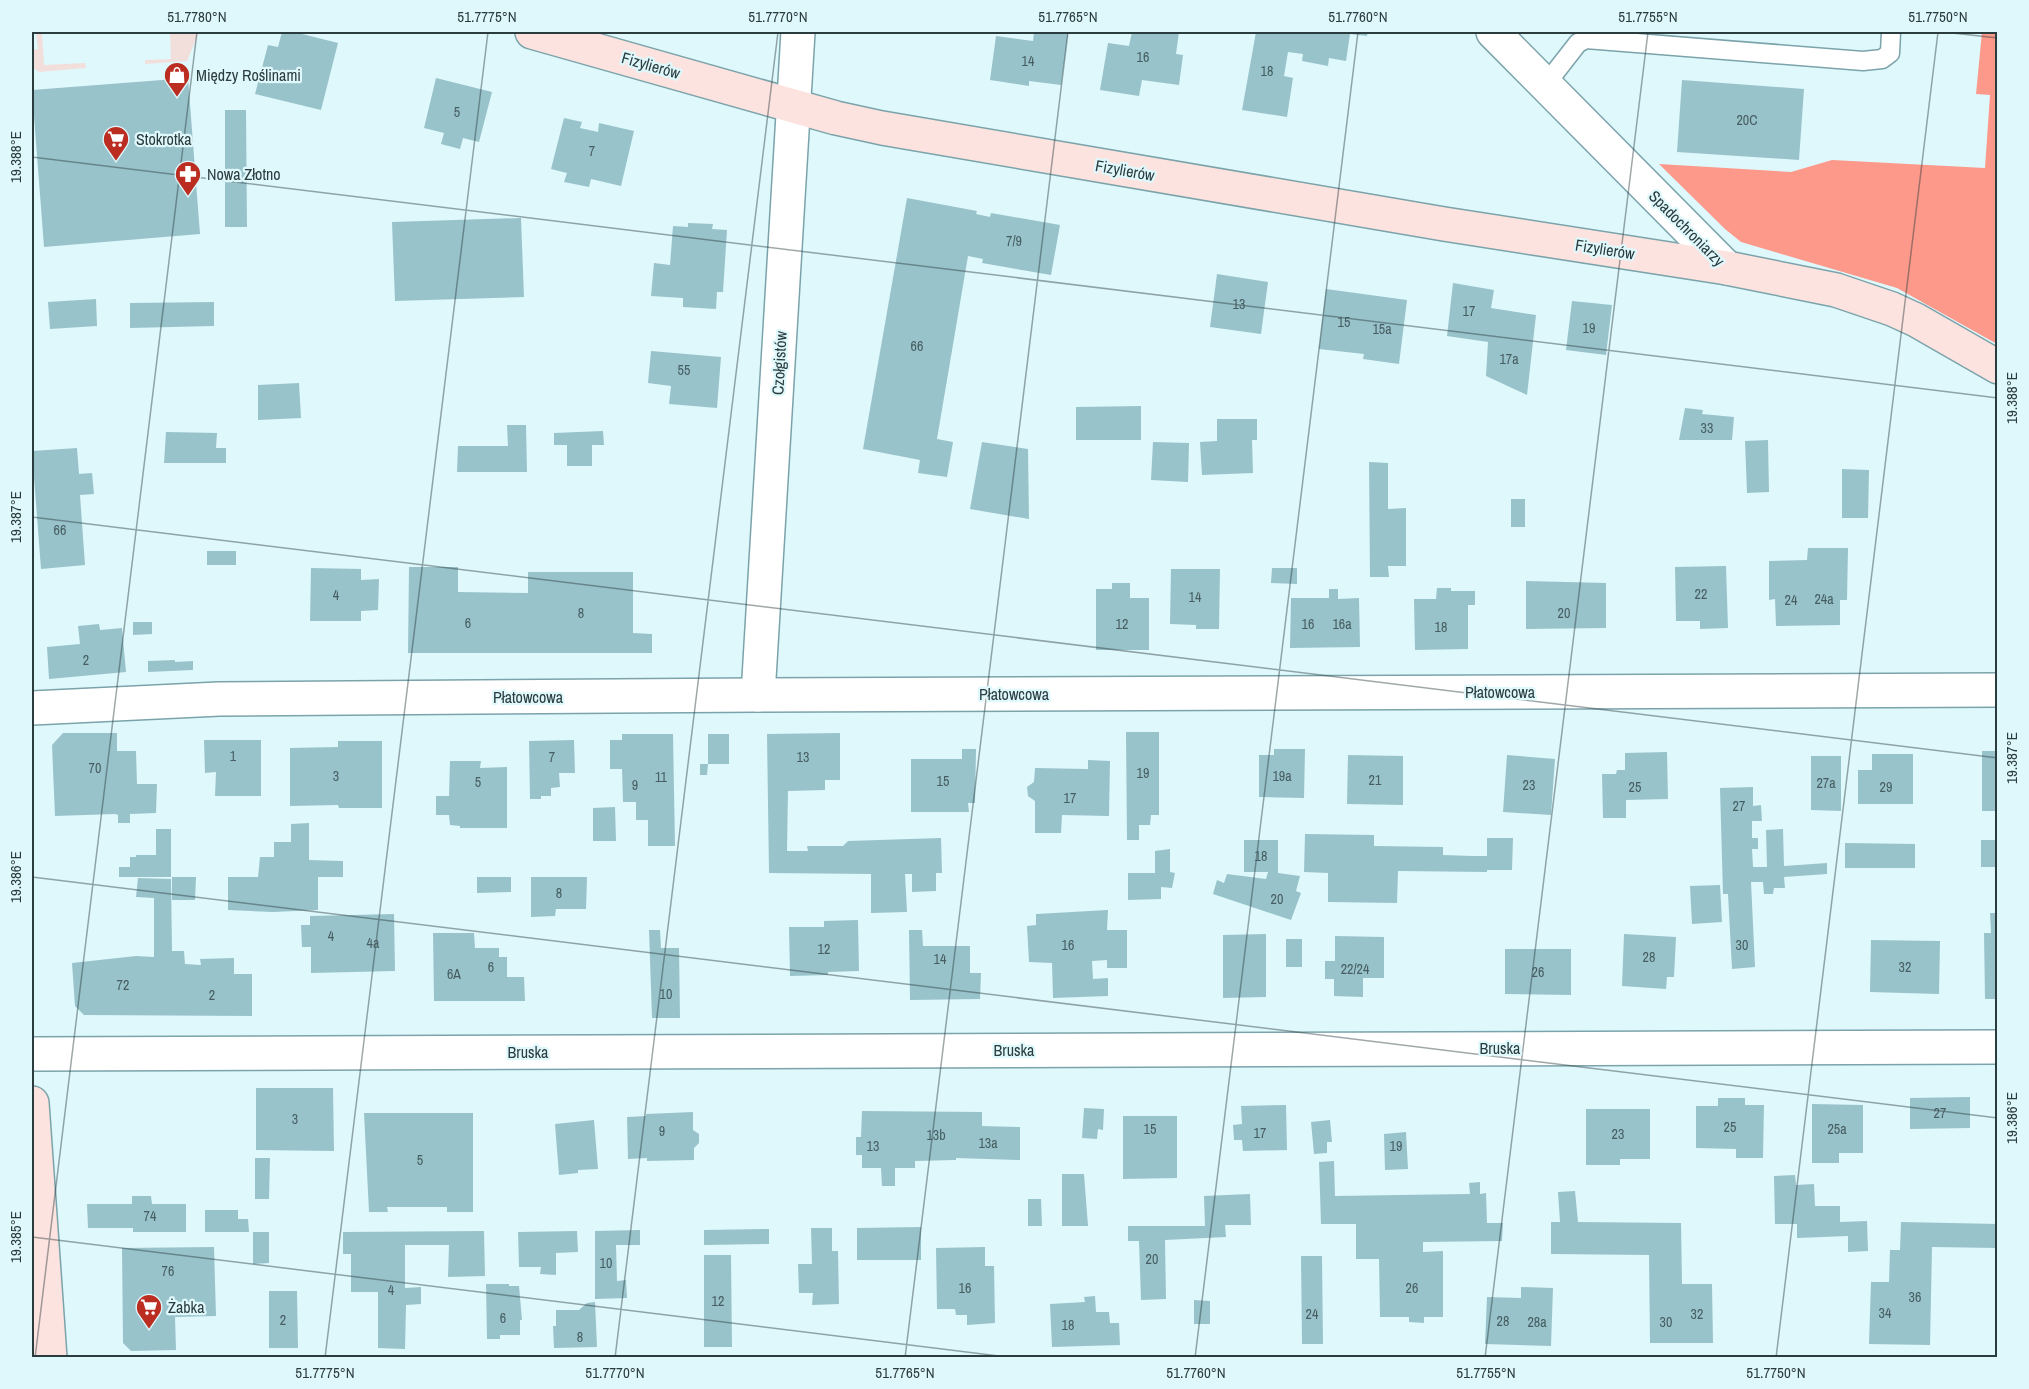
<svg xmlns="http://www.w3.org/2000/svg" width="2029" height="1389" viewBox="0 0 2029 1389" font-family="'Archivo Narrow',sans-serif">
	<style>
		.green { fill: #f2dfdb }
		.forest { fill: #fc998a }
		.building { fill: #99c3ca }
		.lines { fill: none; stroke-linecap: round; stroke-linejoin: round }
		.lane-casing { stroke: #7ba3aa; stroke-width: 21 }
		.street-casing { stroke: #7ba3aa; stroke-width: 36 }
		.secondary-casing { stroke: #7ba3aa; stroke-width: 36 }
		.lane { stroke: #fff; stroke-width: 18 }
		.street { stroke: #fff; stroke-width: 33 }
		.secondary { stroke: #fde3df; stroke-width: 33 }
		.ticks { fill: none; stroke: #2b3c3f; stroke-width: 1.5; stroke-opacity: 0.45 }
		.labels { text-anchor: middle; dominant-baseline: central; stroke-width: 4.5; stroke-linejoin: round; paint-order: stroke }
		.number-label { font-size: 14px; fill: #465e62 }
		.street-label { font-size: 16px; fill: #2b3c3f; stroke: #dff8fc }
		.poi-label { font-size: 16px; fill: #2b3c3f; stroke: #dff8fc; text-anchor: start }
		.neatline { fill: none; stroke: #2b3c3f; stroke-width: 2 }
		.ticks-label { font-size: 15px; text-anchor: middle; fill: #2b3c3f }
	</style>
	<rect width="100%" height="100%" fill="#dff8fc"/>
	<g class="green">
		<path d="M170,32H199L187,61L145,64V60L171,59Z"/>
		<path d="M36,33H42L44,65L85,63L86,68L39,72L32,67V50L38,49Z"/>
	</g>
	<path class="forest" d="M1982,32H1997V344L1897,288L1741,242L1725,229L1659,164L1791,172L1832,160L1985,168L1990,95L1976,94Z"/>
	<g class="building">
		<path d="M282,32H294L338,43L321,110L255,94L268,45L278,47Z"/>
		<path d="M1034,32L1068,34L1061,85L1029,81V86L990,80L996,36L1033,41Z"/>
		<path d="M1132,32H1179L1176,54L1183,55L1179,85L1142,80L1139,96L1100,90L1108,43L1129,46Z"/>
		<path d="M1256,32H1368L1367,36L1350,34L1346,61L1329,58L1328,66L1302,61L1303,54L1288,52L1284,76L1293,78L1287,117L1242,110Z"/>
		<path d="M188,78L200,234L44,247L32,90Z"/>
		<path d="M436,78L492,92L479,142L463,138L460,149L441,144L444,133L424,128Z"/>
		<path d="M1682,80L1804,89L1799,160L1677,152Z"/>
		<path d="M225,110H246L247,227H225Z"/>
		<path d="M564,118L582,122L580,128L598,132L599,123L634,131L621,186L591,179L589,187L564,182L567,173L551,169Z"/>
		<path d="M907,198L977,211L976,214L990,217L991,213L1060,225L1051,275L982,263L983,259L968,256L937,439L953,442L947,477L918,473L920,460L863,449Z"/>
		<path d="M521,218L524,297L395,301L392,222Z"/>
		<path d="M688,223L713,224L712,229L727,230L723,292H717L716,309L683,307V298L651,296L654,263L670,265L673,226L688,227Z"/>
		<path d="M1217,274L1268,282L1261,334L1210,327Z"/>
		<path d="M1453,283L1494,290L1491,308L1536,315L1527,395L1486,376L1488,342L1447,336Z"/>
		<path d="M1326,289L1407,300L1399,364L1363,359L1364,354L1319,349Z"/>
		<path d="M96,299L97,326L50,329L48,302Z"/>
		<path d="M1572,301L1612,305L1606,355L1566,350Z"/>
		<path d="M214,302V326L130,328V303Z"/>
		<path d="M651,351L721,357L717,408L669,404L671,386L648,383Z"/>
		<path d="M299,383L301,418L258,420V385Z"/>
		<path d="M1141,406V440H1076V407Z"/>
		<path d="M1685,408L1703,410L1702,414L1734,417L1732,440H1679Z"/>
		<path d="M1217,419H1257V440H1252L1253,473L1202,475L1200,442L1217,441Z"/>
		<path d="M507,425H526L527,472H457L458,446H508Z"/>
		<path d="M603,431L604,445H592V466H567V445H554V433Z"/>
		<path d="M166,432L217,433L216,448H226V463H164Z"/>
		<path d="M1768,440L1769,492L1747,493L1745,441Z"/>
		<path d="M982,442L1028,449L1029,519L970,509Z"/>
		<path d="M1153,442L1189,443L1188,482L1151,480Z"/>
		<path d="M77,448L79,474L92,473L94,494L80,495L85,565L41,569L32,451Z"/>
		<path d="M1369,462L1388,463V509L1406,508V566H1388L1389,577H1370Z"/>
		<path d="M1842,469L1869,470L1868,518H1842Z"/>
		<rect x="1511" y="499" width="14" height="28"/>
		<path d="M1808,548H1848L1847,600H1840V625L1776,626L1775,599L1769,600V561L1807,560Z"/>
		<rect x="207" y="551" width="29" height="14"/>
		<path d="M1726,566L1728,628L1700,629V621H1676L1675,567Z"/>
		<path d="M409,567H458V592L528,593V572H633V633L652,634V653H408Z"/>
		<path d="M311,568L361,569V580L379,579L378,610L361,611V621H310Z"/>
		<path d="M1272,568H1297V584L1271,583Z"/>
		<path d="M1171,569H1220L1219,629H1196V625L1170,624Z"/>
		<path d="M1526,581L1606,583V628L1526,629Z"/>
		<path d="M1112,583H1130V598H1149V650H1096V589H1112Z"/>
		<path d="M1437,588H1451V591H1475V605H1468V649L1415,650L1414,599H1436Z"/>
		<path d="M1329,589H1338V599L1359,598L1360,647L1290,648L1291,598H1329Z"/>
		<path d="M133,622H152V634L133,635Z"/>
		<path d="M99,624L100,630L122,628L126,672L49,679L47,647L80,644L78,626Z"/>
		<path d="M175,660V662L193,661V670L148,672V661Z"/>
		<path d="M1126,732H1159V815H1151L1150,825H1139V840H1127Z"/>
		<path d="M63,733H117V751H136L137,784H157L156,813L130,814V823H118V815L115,814L55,816L52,745Z"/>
		<path d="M840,733V780H825V790L788,791L787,851H808L807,846H843L848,841L941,838L942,873H936V891L912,892V874H905L907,912L871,913V874L769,873L767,734Z"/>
		<path d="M622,734H673L675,846H648V820H636V802H623L622,769H610V740H622Z"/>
		<rect x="708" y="734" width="21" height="30"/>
		<path d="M204,740H261V796H215L216,772L205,773Z"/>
		<path d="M574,740L575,773H559L560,787L551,788V796H541V799H530L529,741Z"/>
		<path d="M338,741H382V808H339L338,805L290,806V748L338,747Z"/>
		<path d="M962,749H976L975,803H968L969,812H911V759H962Z"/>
		<path d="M1274,749H1305L1304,798L1259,797V755H1274Z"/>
		<rect x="1982" y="751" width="16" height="60"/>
		<path d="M1667,752L1668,799L1626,800V818H1603L1602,774H1616L1617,770H1625V753Z"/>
		<path d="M1872,754H1913V804H1858V770H1872Z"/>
		<path d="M1348,755L1403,756V805L1347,804Z"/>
		<path d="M1507,755L1555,759L1551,815L1503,812Z"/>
		<path d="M1811,756H1841V811L1811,810Z"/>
		<path d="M1088,760L1110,761L1109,816L1062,815L1061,833H1035V801L1028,796L1027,787L1034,782L1035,768L1088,769Z"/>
		<path d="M450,761H481L480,768L507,767V828H460V826L450,825L449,815H436V796H449Z"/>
		<path d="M700,764H708L707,775H700Z"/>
		<path d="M1753,787V806L1761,805L1762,821H1752V838H1758V849H1752L1753,867H1767L1766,830L1783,829L1784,866L1827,863V874L1784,877L1785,888H1774L1773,894H1764L1763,882H1751L1755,967L1732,969L1728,894H1723L1720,788Z"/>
		<path d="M615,807L616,841H593V808Z"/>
		<path d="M309,823V860L343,861V877H318V910L273,912L228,910V877H258L260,857H274V842H291V824Z"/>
		<path d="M156,829H171V877H119V867H130V857H136V855H156Z"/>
		<path d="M1305,834L1374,835V846L1443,847V855L1472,856H1487V838H1513L1512,870H1487V872L1398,871L1397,903L1328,902V873L1304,872Z"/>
		<path d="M1244,840H1278V873L1300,876L1296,891L1301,893L1291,920L1213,894L1217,880L1224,883L1227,874L1266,879L1268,872H1244Z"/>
		<rect x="1981" y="840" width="17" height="27"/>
		<path d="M1845,843L1915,844V868H1845Z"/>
		<path d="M1170,849V872L1175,873L1172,888L1161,887V899L1128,900V873H1155V851Z"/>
		<path d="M172,877H196L195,900H172Z"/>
		<path d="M477,877H511V892L477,893Z"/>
		<path d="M531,877H587L586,909H556L555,916L531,917Z"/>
		<path d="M138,878L171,879L172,951H184L185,964L201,965L200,959L234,958V974H252V1016L84,1015L75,1006L72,963L136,956L154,957V898L136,897Z"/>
		<path d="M1720,885L1722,922L1692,924L1690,886Z"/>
		<path d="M1108,910L1107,930H1127V968H1107V960L1092,961L1093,979L1108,978V996L1053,998L1052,963L1029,962L1027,926L1036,925V914Z"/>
		<path d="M1990,913H1998V999H1985L1984,933H1991Z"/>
		<path d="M394,914L395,971L311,973V947H302L301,925H310V916Z"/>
		<path d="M858,920L859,971L828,972V975L790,976L789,927H824V921Z"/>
		<path d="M649,930H660L661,948H679L680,1018H652Z"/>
		<path d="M909,930H922L923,946H970V973H981L980,999L910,1000Z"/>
		<path d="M433,933H474L475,948H499V957H507V977H524L525,1001H434Z"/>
		<path d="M1266,934V997L1223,998V935Z"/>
		<path d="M1624,934L1676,937L1674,977H1667L1666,989L1622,986Z"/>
		<path d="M1335,936L1384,937V978H1363V997L1334,996V979H1325V961H1335Z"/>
		<rect x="1286" y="939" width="16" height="28"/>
		<path d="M1871,940L1940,941L1939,994L1870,992Z"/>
		<path d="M1505,949H1571V995L1505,994Z"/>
		<path d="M256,1088H333L334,1151L256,1150Z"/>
		<path d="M1970,1097V1128L1910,1129V1098Z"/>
		<path d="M1718,1098H1745V1105H1764L1763,1158H1736V1149L1696,1148V1106H1718Z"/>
		<path d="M1812,1104L1863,1105V1153H1839V1163H1812Z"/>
		<path d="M1286,1105L1287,1150L1243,1151L1242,1140H1234L1233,1125L1242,1124L1241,1106Z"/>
		<path d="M1084,1108L1104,1109L1103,1130L1098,1129L1097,1139L1082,1138Z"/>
		<path d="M1586,1109H1650V1159H1620V1165H1586Z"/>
		<path d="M862,1111L982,1112V1126L1020,1127V1160L956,1158V1160L915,1161V1168H895V1186H882L881,1168H862V1155H856V1137H861Z"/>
		<path d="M693,1112V1130L699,1134V1143L694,1148V1160L647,1161V1158L628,1159L627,1117L646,1116V1114Z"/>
		<path d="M364,1113H473V1212H447V1207H387L388,1212H369Z"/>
		<path d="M1123,1116H1177V1178L1123,1179Z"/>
		<path d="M594,1120L598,1169L578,1170V1173L559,1175L555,1124Z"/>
		<path d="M1330,1120L1332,1142H1327V1153L1314,1154L1311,1122Z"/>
		<path d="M1406,1132L1408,1169L1385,1170L1384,1134Z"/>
		<path d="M255,1158H270L269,1199H255Z"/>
		<path d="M1334,1161L1335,1196L1467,1194H1470L1469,1183L1480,1182V1194L1486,1193L1487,1223H1503L1502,1241L1423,1242V1252L1443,1251V1317H1424V1323L1409,1322V1317H1380L1379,1259H1356V1224H1321L1319,1162Z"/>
		<path d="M1062,1174H1084L1088,1226H1062Z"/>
		<path d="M1795,1175L1796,1185L1814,1184L1815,1206H1840V1222L1867,1221L1868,1251L1848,1252V1236L1797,1238V1224H1775L1774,1176Z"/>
		<path d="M1575,1191L1578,1222L1681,1223L1682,1284H1712L1713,1343H1650L1649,1255L1551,1254V1222H1560L1558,1192Z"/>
		<path d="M1250,1194L1251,1225H1225L1226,1237L1165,1240L1166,1299L1141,1300L1139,1241H1128V1226H1205L1204,1196Z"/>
		<path d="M132,1196H151L152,1204H186V1232H133V1228H88L87,1204H132Z"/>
		<path d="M1028,1199H1041L1042,1226H1028Z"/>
		<path d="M205,1210H238V1219H248L249,1232H205Z"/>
		<path d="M1901,1222L1998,1224V1248L1932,1247L1930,1345L1869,1344L1871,1282H1889L1890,1250H1900Z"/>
		<path d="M921,1227V1260H857V1228Z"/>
		<path d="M811,1228H832V1251H838L839,1304L812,1305L813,1293H799L798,1264H812Z"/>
		<path d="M769,1229V1244L704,1245V1230Z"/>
		<path d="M640,1230V1245H616L617,1281L626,1280L627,1298L595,1299V1231Z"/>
		<path d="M484,1231L485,1276L448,1277L449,1245H405V1288L421,1287V1304L406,1305L405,1349L378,1348V1292H351V1254H343V1232Z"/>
		<path d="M577,1231L578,1252L556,1253V1275L540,1274L541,1267H519L518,1232Z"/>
		<path d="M253,1232H269V1263L253,1264Z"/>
		<path d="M214,1247L216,1316L175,1317L176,1350L131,1351L123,1343L122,1248Z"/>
		<path d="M985,1247V1266H994L995,1323L967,1325V1315H956L955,1309H937L936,1248Z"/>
		<path d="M704,1255H731L732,1347H704Z"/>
		<path d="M1301,1256H1322L1323,1344H1302Z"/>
		<path d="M486,1284H509V1286H519L522,1320H520V1335H500V1339H487Z"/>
		<path d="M1521,1287L1553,1288L1551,1346L1485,1344L1487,1297L1521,1298Z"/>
		<path d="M269,1291H297L298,1348H269Z"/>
		<path d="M1095,1296L1096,1312H1109L1110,1323H1119L1120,1345L1052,1347L1050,1304L1085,1302L1084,1297Z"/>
		<path d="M1194,1300L1210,1301V1324H1194Z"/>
		<path d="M595,1302L597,1347L554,1348L553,1326H556V1310H579L587,1303Z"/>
	</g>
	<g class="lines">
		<g class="lane-casing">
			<path id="lane" d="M1546,84L1578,43L1586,39L1863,61L1882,59L1890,53L1891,32"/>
		</g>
		<g class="street-casing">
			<g id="street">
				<path d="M1493,32L1727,268"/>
				<path d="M758,695L798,32"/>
				<path d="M32,708L219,699L758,695L1998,690"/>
				<path d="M32,1054L1998,1047"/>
			</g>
		</g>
		<g class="secondary-casing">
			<g id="secondary">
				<path d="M532,32L836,118L882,128L1444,224L1727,268L1836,290L1892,309L1916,320L1998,367"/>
				<path d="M32,1103L50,1358"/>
			</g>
		</g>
		<use href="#lane" class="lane"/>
		<use href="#street" class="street"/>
		<use href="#secondary" class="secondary"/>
	</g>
	<path class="ticks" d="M1943,32L1998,38M32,157L1998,398M32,517L1998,758M32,877L1998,1118M32,1237L1015,1358M35,1358L197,32M325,1358L488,32M615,1358L778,32M905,1358L1068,32M1195,1358L1358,32M1485,1358L1648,32M1776,1358L1938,32"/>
	<defs>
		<g id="shop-pin" transform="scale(1.35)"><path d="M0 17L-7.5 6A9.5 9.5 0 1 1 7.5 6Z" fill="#bb2d21" stroke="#dff8fc"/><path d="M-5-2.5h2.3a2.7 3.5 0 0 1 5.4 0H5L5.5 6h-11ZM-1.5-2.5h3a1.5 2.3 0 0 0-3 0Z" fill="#fff"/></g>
		<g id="supermarket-pin" transform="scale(1.35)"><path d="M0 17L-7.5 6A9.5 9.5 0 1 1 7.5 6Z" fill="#bb2d21" stroke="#dff8fc"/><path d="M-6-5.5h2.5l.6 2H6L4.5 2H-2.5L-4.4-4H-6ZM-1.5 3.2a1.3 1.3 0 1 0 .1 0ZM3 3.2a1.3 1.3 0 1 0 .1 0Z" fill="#fff"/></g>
		<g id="pharmacy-pin" transform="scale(1.35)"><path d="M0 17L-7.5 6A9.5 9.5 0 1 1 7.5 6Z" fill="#bb2d21" stroke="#dff8fc"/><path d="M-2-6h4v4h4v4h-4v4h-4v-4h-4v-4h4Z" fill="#fff"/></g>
	</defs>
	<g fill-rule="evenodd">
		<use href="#shop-pin" x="177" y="75"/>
		<use href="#supermarket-pin" x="116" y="139"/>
		<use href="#pharmacy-pin" x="188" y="174"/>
		<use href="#supermarket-pin" x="149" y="1307"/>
	</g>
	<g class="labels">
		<g class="number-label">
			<text x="1143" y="57">16</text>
			<text x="1028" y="61">14</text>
			<text x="1267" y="71">18</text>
			<text x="457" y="112">5</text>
			<text x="1747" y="120">20C</text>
			<text x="592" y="151">7</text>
			<text x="1014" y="241">7/9</text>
			<text x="1239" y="304">13</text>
			<text x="1469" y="311">17</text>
			<text x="1344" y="322">15</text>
			<text x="1589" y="328">19</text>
			<text x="1382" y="329">15a</text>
			<text x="917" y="346">66</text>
			<text x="1509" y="359">17a</text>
			<text x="684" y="370">55</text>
			<text x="1707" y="428">33</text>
			<text x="60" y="530">66</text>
			<text x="1701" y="594">22</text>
			<text x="336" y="595">4</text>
			<text x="1195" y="597">14</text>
			<text x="1824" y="599">24a</text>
			<text x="1791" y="600">24</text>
			<text x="581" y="613">8</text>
			<text x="1564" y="613">20</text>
			<text x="468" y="623">6</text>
			<text x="1122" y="624">12</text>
			<text x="1308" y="624">16</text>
			<text x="1342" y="624">16a</text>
			<text x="1441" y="627">18</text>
			<text x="86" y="660">2</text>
			<text x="233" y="756">1</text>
			<text x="552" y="757">7</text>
			<text x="803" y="757">13</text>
			<text x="95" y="768">70</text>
			<text x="1143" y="773">19</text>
			<text x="336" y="776">3</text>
			<text x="1282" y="776">19a</text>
			<text x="661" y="777">11</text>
			<text x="1375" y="780">21</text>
			<text x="943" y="781">15</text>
			<text x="478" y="782">5</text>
			<text x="1826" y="783">27a</text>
			<text x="635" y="785">9</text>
			<text x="1529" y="785">23</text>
			<text x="1635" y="787">25</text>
			<text x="1886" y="787">29</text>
			<text x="1070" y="798">17</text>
			<text x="1739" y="806">27</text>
			<text x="1261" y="856">18</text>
			<text x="559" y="893">8</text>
			<text x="1277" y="899">20</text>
			<text x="331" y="936">4</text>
			<text x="373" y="943">4a</text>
			<text x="1068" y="945">16</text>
			<text x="1742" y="945">30</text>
			<text x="824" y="949">12</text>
			<text x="1649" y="957">28</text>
			<text x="940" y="959">14</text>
			<text x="491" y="967">6</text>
			<text x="1905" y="967">32</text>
			<text x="1355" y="969">22/24</text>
			<text x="1538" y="972">26</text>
			<text x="454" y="974">6A</text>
			<text x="123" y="985">72</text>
			<text x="666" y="994">10</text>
			<text x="212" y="995">2</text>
			<text x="1940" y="1113">27</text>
			<text x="295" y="1119">3</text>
			<text x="1730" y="1127">25</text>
			<text x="1150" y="1129">15</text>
			<text x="1837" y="1129">25a</text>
			<text x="662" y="1131">9</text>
			<text x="1260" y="1133">17</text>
			<text x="1618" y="1134">23</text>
			<text x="936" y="1135">13b</text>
			<text x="988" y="1143">13a</text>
			<text x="873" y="1146">13</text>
			<text x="1396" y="1146">19</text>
			<text x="420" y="1160">5</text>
			<text x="150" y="1216">74</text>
			<text x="1152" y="1259">20</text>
			<text x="606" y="1263">10</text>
			<text x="168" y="1271">76</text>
			<text x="965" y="1288">16</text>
			<text x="1412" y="1288">26</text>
			<text x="391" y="1290">4</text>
			<text x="1915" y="1297">36</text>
			<text x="718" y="1301">12</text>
			<text x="1885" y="1313">34</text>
			<text x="1312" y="1314">24</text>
			<text x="1697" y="1314">32</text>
			<text x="503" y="1318">6</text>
			<text x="283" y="1320">2</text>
			<text x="1503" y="1321">28</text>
			<text x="1537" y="1322">28a</text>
			<text x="1666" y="1322">30</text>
			<text x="1068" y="1325">18</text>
			<text x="580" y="1337">8</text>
		</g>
		<g class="street-label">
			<text transform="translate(651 65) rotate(16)">Fizylierów</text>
			<text transform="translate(1125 170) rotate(10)">Fizylierów</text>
			<text transform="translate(1687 228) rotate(45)">Spadochroniarzy</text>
			<text transform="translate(1605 249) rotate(9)">Fizylierów</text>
			<text transform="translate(779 363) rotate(-87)">Czołgistów</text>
			<text x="1500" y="692">Płatowcowa</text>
			<text x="1014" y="694">Płatowcowa</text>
			<text x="528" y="697">Płatowcowa</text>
			<text x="1500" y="1048">Bruska</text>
			<text x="1014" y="1050">Bruska</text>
			<text x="528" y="1052">Bruska</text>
		</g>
		<g class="poi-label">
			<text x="196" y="75">Między Roślinami</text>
			<text x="136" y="139">Stokrotka</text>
			<text x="207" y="174">Nowa Złotno</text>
			<text x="168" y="1307">Żabka</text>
		</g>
	</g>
	<rect width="2029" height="1389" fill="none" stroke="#dff8fc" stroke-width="66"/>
	<rect x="33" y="33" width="1963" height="1323" class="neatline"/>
	<g class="ticks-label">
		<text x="197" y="22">51.7780°N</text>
		<text x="487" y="22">51.7775°N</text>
		<text x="778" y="22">51.7770°N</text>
		<text x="1068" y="22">51.7765°N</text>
		<text x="1358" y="22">51.7760°N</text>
		<text x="1648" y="22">51.7755°N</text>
		<text x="1938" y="22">51.7750°N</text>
		<text transform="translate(16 157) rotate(-90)" y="5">19.388°E</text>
		<text transform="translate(2012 398) rotate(-90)" y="5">19.388°E</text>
		<text transform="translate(16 517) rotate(-90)" y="5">19.387°E</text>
		<text transform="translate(2012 758) rotate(-90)" y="5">19.387°E</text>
		<text transform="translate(16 877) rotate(-90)" y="5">19.386°E</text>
		<text transform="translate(2012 1118) rotate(-90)" y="5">19.386°E</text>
		<text transform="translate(16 1237) rotate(-90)" y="5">19.385°E</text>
		<text x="325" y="1378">51.7775°N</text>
		<text x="615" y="1378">51.7770°N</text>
		<text x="905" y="1378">51.7765°N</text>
		<text x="1196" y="1378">51.7760°N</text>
		<text x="1486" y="1378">51.7755°N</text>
		<text x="1776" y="1378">51.7750°N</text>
	</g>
</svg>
